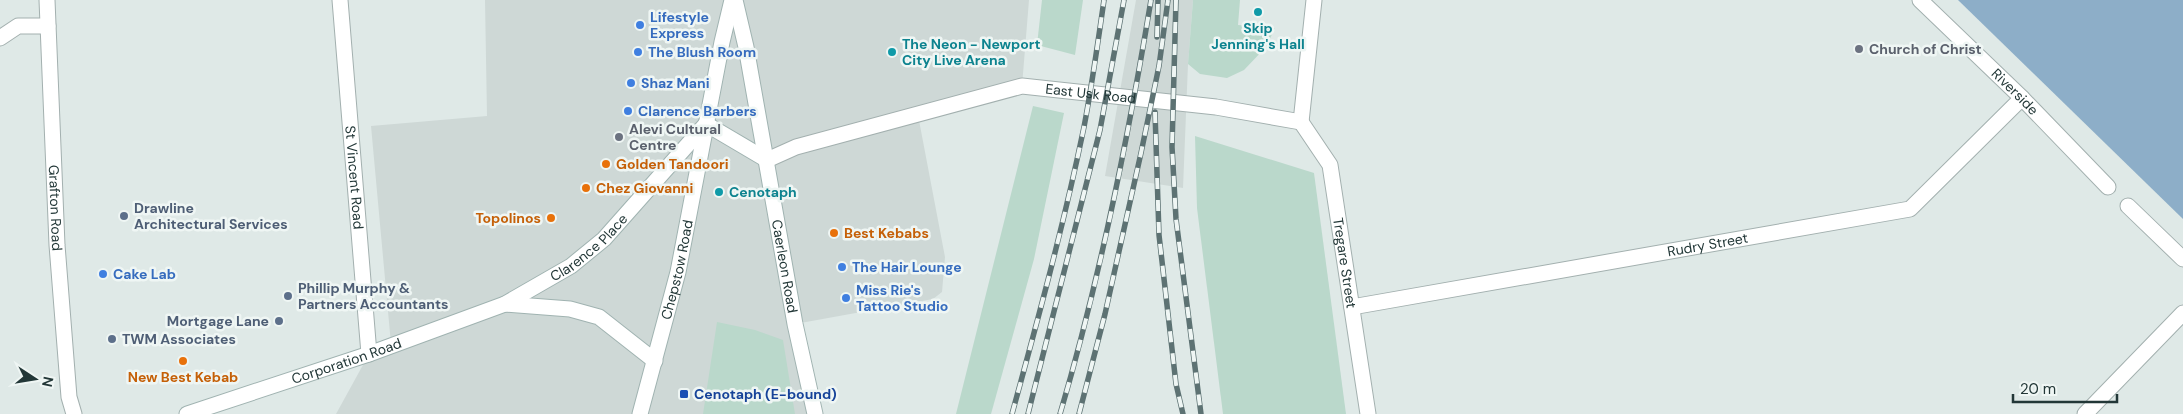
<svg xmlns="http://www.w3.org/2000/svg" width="2183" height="414" viewBox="0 0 2183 414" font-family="'DM Sans',sans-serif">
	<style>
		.built { fill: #ced8d6 }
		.green { fill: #bad8cb }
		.water { fill: #8daec8 }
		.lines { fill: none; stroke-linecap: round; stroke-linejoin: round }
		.street-casing { stroke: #a3b0af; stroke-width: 17 }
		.secondary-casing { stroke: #a0b3b1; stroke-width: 17 }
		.street { stroke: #fff; stroke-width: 15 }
		.secondary { stroke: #fff; stroke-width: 15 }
		.rail-casing { stroke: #5d7273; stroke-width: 5.5 }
		.rail { stroke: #eff6f4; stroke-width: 4; stroke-dasharray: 11; stroke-linecap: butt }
		.culture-dot { fill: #0f9aa8; stroke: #eff6f4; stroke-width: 2 }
		.shop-dot { fill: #3f7fe0; stroke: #eff6f4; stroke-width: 2 }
		.worship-dot { fill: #6b7280; stroke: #eff6f4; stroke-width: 2 }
		.food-dot { fill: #e8710a; stroke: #eff6f4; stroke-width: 2 }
		.service-dot { fill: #5c6f8a; stroke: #eff6f4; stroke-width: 2 }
		.transit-dot { fill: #1a4fb4; stroke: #eff6f4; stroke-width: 2 }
		.labels { text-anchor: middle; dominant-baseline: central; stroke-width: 5; stroke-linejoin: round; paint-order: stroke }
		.shop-label { font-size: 14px; font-weight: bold; fill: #366cbe; stroke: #eff6f4; text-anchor: start }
		.culture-label { font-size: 14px; font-weight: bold; fill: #0d838f; stroke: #eff6f4; text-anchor: start }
		.worship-label { font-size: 14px; font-weight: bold; fill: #5b616d; stroke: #eff6f4; text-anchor: start }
		.street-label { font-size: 14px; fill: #223737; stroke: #eff6f4 }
		.food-label { font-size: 14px; font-weight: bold; fill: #c56008; stroke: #eff6f4; text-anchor: start }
		.service-label { font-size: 14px; font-weight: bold; fill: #4e5e75; stroke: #eff6f4; text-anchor: start }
		.transit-label { font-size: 14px; font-weight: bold; fill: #164399; stroke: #eff6f4; text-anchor: start }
	</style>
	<rect width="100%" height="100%" fill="#dfe9e7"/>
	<g class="built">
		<path d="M485,0H1029L1022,86L918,115L945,257L942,292L933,299L795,324L815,414H336L369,354L391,344L371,126L487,116Z"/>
		<path d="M1136,0H1193L1188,64L1183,188L1105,176Z"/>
	</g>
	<g class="green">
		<path d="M1042,0H1083L1075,55L1037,45Z"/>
		<path d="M1193,0H1240L1238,25L1275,28L1266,47L1244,70L1227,78L1200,74L1188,64Z"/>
		<path d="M1033,106L1064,113L1034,259L991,414H956Z"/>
		<path d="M1195,136L1314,173L1346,414H1223L1197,208Z"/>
		<path d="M717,322L755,330L783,340L795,414H703Z"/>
	</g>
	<path class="water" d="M1958,0H2183V219Z"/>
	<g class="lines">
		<g class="street-casing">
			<g id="street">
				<path id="s1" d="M47,0L57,245L69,397L74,414"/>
				<path id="s2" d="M340,0L369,354"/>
				<path id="s3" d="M1920,0L2022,98L2108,187"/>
				<path d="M0,38L18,26H48"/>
				<path id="s4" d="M1301,122L1330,165L1368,414"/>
				<path d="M1301,122L1314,0"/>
				<path id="s5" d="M767,160L796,147L1022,86L1216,107L1301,122"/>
				<path d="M2128,206L2183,259"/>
				<path id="s6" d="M1352,307L1910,209L2022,98"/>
				<path d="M2085,414L2183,313"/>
			</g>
		</g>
		<g class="secondary-casing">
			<g id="secondary">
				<path id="s7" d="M735,0L746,47L795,324L815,414"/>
				<path d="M706,124L767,160"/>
				<path d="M505,304L570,309L599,317L655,361"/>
				<path id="s8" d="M187,414L369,354L505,304L571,266L604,239L706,124"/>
				<path id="s9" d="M640,414L678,272L722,42L732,0"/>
			</g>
		</g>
		<use href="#street" class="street"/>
		<use href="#secondary" class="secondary"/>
		<g class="rail-casing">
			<g id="rail">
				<path d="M1176,0L1172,147L1176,219L1201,414"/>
				<path d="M1157,37L1158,0"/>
				<path d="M1155,112L1159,235L1176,384L1183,414"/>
				<path d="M1012,414C1038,319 1064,224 1084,127C1092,85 1098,42 1104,0"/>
				<path d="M1028,414L1100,130L1124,0"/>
				<path d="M1060,414C1100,279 1128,139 1151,0"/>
				<path d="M1079,414L1105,314L1141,153L1159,66L1168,0"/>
			</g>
		</g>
		<use href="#rail" class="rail"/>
	</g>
	<g class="culture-dot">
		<circle cx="1258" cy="12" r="5"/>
		<circle cx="892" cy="52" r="5"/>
		<circle cx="719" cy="192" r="5"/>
	</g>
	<g class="shop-dot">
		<circle cx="640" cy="25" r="5"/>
		<circle cx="638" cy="52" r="5"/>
		<circle cx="631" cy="83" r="5"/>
		<circle cx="628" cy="111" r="5"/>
		<circle cx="842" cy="267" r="5"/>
		<circle cx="103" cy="274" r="5"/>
		<circle cx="846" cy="298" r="5"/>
	</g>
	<g class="worship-dot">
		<circle cx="1859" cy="49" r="5"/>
		<circle cx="619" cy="137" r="5"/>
	</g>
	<g class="food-dot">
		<circle cx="606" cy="164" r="5"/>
		<circle cx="586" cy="188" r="5"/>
		<circle cx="551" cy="218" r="5"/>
		<circle cx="834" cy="233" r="5"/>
		<circle cx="183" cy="361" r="5"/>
	</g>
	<g class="service-dot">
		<circle cx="124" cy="216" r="5"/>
		<circle cx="288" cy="296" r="5"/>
		<circle cx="279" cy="321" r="5"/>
		<circle cx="112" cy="339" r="5"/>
	</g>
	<rect class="transit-dot" x="679" y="389" width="10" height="10" rx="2.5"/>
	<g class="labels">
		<g class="shop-label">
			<text x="650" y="17">Lifestyle<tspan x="650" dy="16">Express</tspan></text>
			<text x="648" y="52">The Blush Room</text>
			<text x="641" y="83">Shaz Mani</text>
			<text x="638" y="111">Clarence Barbers</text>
			<text x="852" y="267">The Hair Lounge</text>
			<text x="113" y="274">Cake Lab</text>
			<text x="856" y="290">Miss Rie's<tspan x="856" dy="16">Tattoo Studio</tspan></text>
		</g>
		<g class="culture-label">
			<text x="1258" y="28" text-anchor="middle">Skip<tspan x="1258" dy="16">Jenning's Hall</tspan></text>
			<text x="902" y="44">The Neon - Newport<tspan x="902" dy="16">City Live Arena</tspan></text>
			<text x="729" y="192">Cenotaph</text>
		</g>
		<g class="worship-label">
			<text x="1869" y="49">Church of Christ</text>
			<text x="629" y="129">Alevi Cultural<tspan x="629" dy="16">Centre</tspan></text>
		</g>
		<g class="street-label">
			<text stroke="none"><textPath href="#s3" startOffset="132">Riverside</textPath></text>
			<text stroke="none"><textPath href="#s5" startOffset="335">East Usk Road</textPath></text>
			<text stroke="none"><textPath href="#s2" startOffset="178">St Vincent Road</textPath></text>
			<text stroke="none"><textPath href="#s1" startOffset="208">Grafton Road</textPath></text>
			<text stroke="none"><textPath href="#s6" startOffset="361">Rudry Street</textPath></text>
			<text stroke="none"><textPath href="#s8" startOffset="438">Clarence Place</textPath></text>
			<text stroke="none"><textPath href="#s4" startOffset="151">Tregare Street</textPath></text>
			<text stroke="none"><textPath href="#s7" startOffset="271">Caerleon Road</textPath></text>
			<text stroke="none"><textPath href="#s9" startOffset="149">Chepstow Road</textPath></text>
			<text stroke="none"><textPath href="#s8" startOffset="168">Corporation Road</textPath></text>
		</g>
		<g class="food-label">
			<text x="616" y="164">Golden Tandoori</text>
			<text x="596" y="188">Chez Giovanni</text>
			<text x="541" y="218" text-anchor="end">Topolinos</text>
			<text x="844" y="233">Best Kebabs</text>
			<text x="183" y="377" text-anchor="middle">New Best Kebab</text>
		</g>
		<g class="service-label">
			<text x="134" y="208">Drawline<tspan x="134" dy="16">Architectural Services</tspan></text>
			<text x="298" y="288">Phillip Murphy &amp;<tspan x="298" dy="16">Partners Accountants</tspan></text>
			<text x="269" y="321" text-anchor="end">Mortgage Lane</text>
			<text x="122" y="339">TWM Associates</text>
		</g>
		<g class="transit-label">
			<text x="694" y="394">Cenotaph (E-bound)</text>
		</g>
	</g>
	<g transform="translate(35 379) rotate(102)" stroke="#eff6f4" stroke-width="4" paint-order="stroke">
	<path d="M0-4L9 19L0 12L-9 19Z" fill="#223737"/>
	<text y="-8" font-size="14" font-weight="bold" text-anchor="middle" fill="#223737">N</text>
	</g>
	<path d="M2013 394v8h104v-8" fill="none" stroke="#223737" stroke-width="2.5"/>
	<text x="2020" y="394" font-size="15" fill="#223737" stroke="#eff6f4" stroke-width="4" paint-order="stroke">20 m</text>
</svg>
